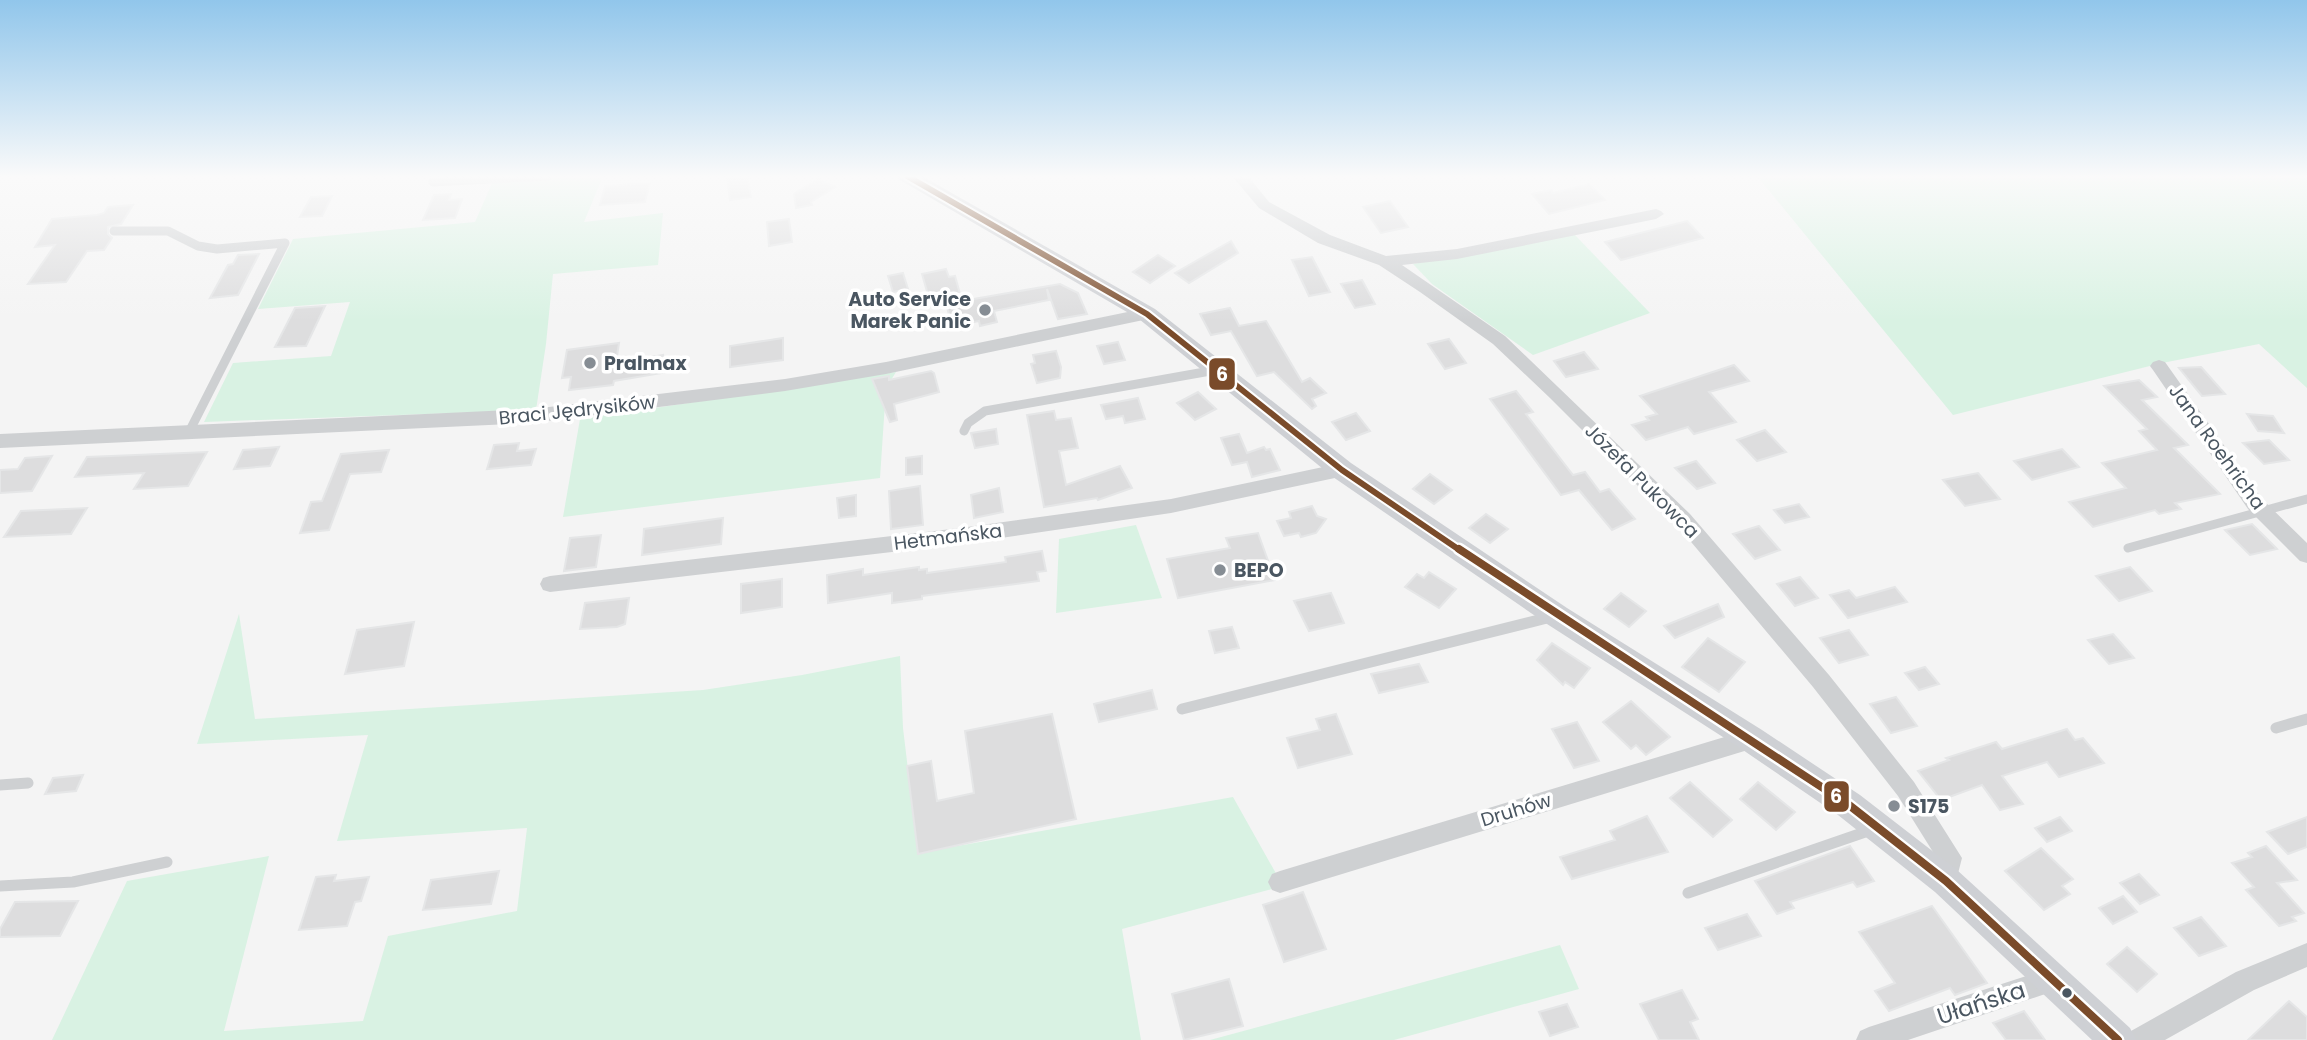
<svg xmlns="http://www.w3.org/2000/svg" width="2307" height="1040" viewBox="0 0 2307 1040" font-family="Poppins,sans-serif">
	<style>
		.green { fill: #d9f2e3 }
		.building { fill: #ddddde; stroke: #e5e6e7; stroke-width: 2 }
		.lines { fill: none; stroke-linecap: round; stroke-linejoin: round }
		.lane-far1 { stroke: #ced0d2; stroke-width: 9 }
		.lane { stroke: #ced0d2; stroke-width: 11 }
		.street { fill: #ced0d2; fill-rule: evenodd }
		.secondary { fill: #ced0d4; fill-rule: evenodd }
		.bus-1-far1-casing { stroke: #fff; stroke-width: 10 }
		.bus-1-casing { stroke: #fff; stroke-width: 13 }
		.bus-1-far1 { stroke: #7a4b2a; stroke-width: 6 }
		.bus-1 { stroke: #7a4b2a; stroke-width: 8 }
		.poi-dot { fill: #868d94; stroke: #fff; stroke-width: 2.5 }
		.bus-dot { fill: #4a5661; stroke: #fff; stroke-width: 2.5 }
		.labels { text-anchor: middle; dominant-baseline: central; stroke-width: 7; stroke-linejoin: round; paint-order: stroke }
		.poi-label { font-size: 19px; font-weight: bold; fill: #4a5661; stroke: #fff; text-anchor: start }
		.street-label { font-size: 19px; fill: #4a5661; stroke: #fff }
		.near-street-label { font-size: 23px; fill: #4a5661; stroke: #fff }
		.line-badge { stroke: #fff; stroke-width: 2.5 }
		.badge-label { font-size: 19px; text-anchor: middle; font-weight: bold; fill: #fff }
	</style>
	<rect width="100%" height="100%" fill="#f4f4f4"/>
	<g class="green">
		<path d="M603,176L584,222L663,213L658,265L553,274L546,344L536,410L204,422L233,363L331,356L350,302L258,309L293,239L475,222L493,181Z"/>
		<path d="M1757,176H2307V388L2259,344L2162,363L1953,415Z"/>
		<path d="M1574,234L1650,313L1533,355L1432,284L1413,264Z"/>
		<path d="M896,372L886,388L880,478L563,517L580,419Z"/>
		<path d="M1136,525L1162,598L1056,613L1059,539Z"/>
		<path d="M239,614L255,719L703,690L802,675L900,656L903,728L918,853L1233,797L1283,886L1122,929L1141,1040H52L127,881L269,856L224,1031L363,1021L388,936L517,911L527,828L337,841L368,735L197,744Z"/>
		<path d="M1560,945L1579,989L1394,1040H1210Z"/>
	</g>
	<g class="building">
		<path d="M747,176L751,197L730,200L727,179Z"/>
		<path d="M818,179L835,187L811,202L812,205L796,208L794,194Z"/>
		<path d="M650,183L645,202L600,205L605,186Z"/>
		<path d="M1589,184L1605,200L1549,214L1532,194L1551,190L1553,193Z"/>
		<path d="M451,194L449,200L462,199L455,218L423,220L434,195Z"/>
		<path d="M332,196L322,216L300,217L311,197Z"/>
		<path d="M1390,201L1408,227L1381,233L1363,207Z"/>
		<path d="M133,205L121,224L108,227V234L112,238L104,250L87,251L66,282L28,284L55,245L35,247L52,219L97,215L104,213L108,207Z"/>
		<path d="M789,219L792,242L769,246L767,222Z"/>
		<path d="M1687,221L1703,238L1621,260L1605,242Z"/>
		<path d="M1231,241L1238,253L1189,283L1175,273Z"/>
		<path d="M259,254L238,295L210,298L228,265L233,264L238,255Z"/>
		<path d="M1158,255L1175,266L1150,283L1133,272Z"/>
		<path d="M1312,257L1330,292L1309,296L1292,260Z"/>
		<path d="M946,269L949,277L955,276L962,301L1060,284L1078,293L1087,314L1058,319L1047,289L1049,300L994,311L997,322L980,326L979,321L952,326L943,292L928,295L922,274Z"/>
		<path d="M903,273L908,289L893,292L888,276Z"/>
		<path d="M1362,280L1375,304L1355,308L1341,284Z"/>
		<path d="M325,306L306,346L275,347L295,308Z"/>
		<path d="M1230,308L1239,326L1266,321L1302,382L1310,378L1326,393L1312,399L1316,406L1312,409L1274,372L1257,376L1231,331L1211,335L1200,314Z"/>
		<path d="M783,338V360L730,367V346Z"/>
		<path d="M1449,339L1466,363L1445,369L1428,344Z"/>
		<path d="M1118,342L1125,360L1104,364L1097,346Z"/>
		<path d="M619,343L616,363L663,355L662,373L614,381L613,385L569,390L571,377L562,378L567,350Z"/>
		<path d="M1056,351L1061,367L1060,378L1037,383L1031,364L1035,363L1033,355Z"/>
		<path d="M1584,352L1598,369L1566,377L1554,361Z"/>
		<path d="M1734,365L1749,381L1709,392L1736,422L1694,434L1688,427L1646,440L1632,425L1649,420L1646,417L1657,414L1640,396Z"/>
		<path d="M2201,367L2225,394L2202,396L2179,368Z"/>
		<path d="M931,371L934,373L939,392L894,404L897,420L890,422L872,379L889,376V380Z"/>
		<path d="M2139,380L2157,397L2142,400L2188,445L2174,448L2220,494L2175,503L2181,509L2159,514L2155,510L2093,527L2069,502L2126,488L2102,463L2157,450L2139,431L2147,429L2104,386Z"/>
		<path d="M1516,391L1533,412L1526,414L1573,475L1585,472L1600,492L1609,489L1635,519L1612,530L1579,490L1561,495L1490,399Z"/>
		<path d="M1198,392L1216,409L1195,420L1177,403Z"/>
		<path d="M1138,398L1145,419L1125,423L1123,416L1106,419L1101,405Z"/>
		<path d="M1054,411L1056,420L1071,418L1078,448L1059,451L1066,485L1120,466L1132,488L1098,500L1097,498L1044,507L1027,415Z"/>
		<path d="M1356,413L1370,431L1346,440L1332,422Z"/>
		<path d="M2247,414L2273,416L2284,433L2258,431Z"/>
		<path d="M996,429L998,444L975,448L971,433Z"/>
		<path d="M1765,430L1786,452L1757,461L1737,440Z"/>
		<path d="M1239,434L1247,453L1264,447L1266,450L1270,449L1280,470L1252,477L1247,462L1232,465L1221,438Z"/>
		<path d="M2269,440L2289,460L2264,464L2243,443Z"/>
		<path d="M519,443L517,451L536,449L531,465L487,469L494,445Z"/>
		<path d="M279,447L270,466L234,469L243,450Z"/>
		<path d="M2062,449L2079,467L2032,480L2014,461Z"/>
		<path d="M389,450L381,472L350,474L329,530L300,533L311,502L322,501L341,454Z"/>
		<path d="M207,452L188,486L134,489L144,473L75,477L87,457Z"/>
		<path d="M52,456L32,491L0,493V470L18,469L25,458Z"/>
		<path d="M922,456V474L906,475V458Z"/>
		<path d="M1696,461L1715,483L1697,489L1675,468Z"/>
		<path d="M1978,473L2000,499L1965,506L1943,480Z"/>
		<path d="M1430,474L1452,490L1434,504L1413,489Z"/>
		<path d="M920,486L923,525L891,529L889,491Z"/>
		<path d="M999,488L1003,512L974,518L971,495Z"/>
		<path d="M856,495V516L839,518L837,498Z"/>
		<path d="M1799,504L1809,517L1785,523L1774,510Z"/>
		<path d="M1312,506L1317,516L1326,519L1316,533L1301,537L1299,533L1284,536L1277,521L1291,518L1289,512Z"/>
		<path d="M87,508L71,534L4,537L21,511Z"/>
		<path d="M1486,514L1508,529L1490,543L1469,528Z"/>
		<path d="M723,518L721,544L642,555L644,529Z"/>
		<path d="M2252,524L2277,549L2250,555L2225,530Z"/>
		<path d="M1759,526L1780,550L1755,559L1733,534Z"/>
		<path d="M1258,533L1275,580L1178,598L1167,559L1230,548L1226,538Z"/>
		<path d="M601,535L596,567L564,571L570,538Z"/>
		<path d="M1042,551L1046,571L1037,572L1039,581L922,596V599L892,603V593L828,603L827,575L863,569V575L919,567V570L927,569V573L1006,562L1005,557Z"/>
		<path d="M2130,567L2152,591L2119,601L2096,576Z"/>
		<path d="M1429,572L1456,589L1439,608L1405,587L1417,574L1424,578Z"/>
		<path d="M1800,577L1818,598L1795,606L1777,584Z"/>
		<path d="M782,579V607L741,613V584Z"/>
		<path d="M1895,587L1907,602L1848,618L1830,595L1849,590L1856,598Z"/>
		<path d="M1331,593L1344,623L1309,631L1294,601Z"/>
		<path d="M1621,593L1646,611L1629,627L1604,609Z"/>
		<path d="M629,598L625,624L617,627L580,629L585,603Z"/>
		<path d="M1718,604L1724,617L1675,638L1664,626Z"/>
		<path d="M414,622L404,666L345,674L357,630Z"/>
		<path d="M1232,627L1239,648L1215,653L1209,631Z"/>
		<path d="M1849,630L1868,655L1839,663L1820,638Z"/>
		<path d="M2113,634L2134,658L2109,664L2088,640Z"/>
		<path d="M1708,638L1745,662L1719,692L1682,667Z"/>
		<path d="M1552,643L1590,668L1574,688L1565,682L1563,685L1537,660Z"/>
		<path d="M1419,664L1428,682L1379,693L1371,674Z"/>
		<path d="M1925,667L1939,684L1919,690L1905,673Z"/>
		<path d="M1152,690L1157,709L1099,722L1094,704Z"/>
		<path d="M1896,697L1917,726L1891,733L1870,704Z"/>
		<path d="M1631,701L1670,737L1646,755L1636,745L1631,749L1603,722Z"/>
		<path d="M1052,714L1076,819L918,854L907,766L931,761L937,801L974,793L965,731Z"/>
		<path d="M1336,714L1352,754L1298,768L1287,738L1320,730L1316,719Z"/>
		<path d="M1577,722L1599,761L1574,768L1552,729Z"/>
		<path d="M2067,729L2075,740L2083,738L2104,763L2059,777L2047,762L2002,776L2023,804L2000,810L1982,785L1941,800L1918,771L1949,760L1946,758L1996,742L2002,749Z"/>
		<path d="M83,775L76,791L45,794L53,778Z"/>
		<path d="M1690,782L1732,820L1713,837L1670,798Z"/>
		<path d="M1758,782L1795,812L1776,830L1740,799Z"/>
		<path d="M1647,816L1668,852L1572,879L1560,857L1615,840L1610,831Z"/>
		<path d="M2060,817L2072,831L2047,842L2035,828Z"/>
		<path d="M2307,817V847L2288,854L2267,832Z"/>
		<path d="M1850,846L1874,881L1857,887L1853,882L1790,902L1794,908L1777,914L1755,881Z"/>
		<path d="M2266,846L2297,880L2277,883L2304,913L2292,917L2296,921L2279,926L2246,890L2254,887L2232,863L2252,857L2248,853Z"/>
		<path d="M2041,848L2073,879L2062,886L2070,894L2044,910L2005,871Z"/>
		<path d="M499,871L491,904L423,910L431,880Z"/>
		<path d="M2139,874L2159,895L2140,904L2120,883Z"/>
		<path d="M336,875L334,881L369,877L361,901L355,902L347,926L299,930L316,877Z"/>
		<path d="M1303,892L1326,949L1284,962L1263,905Z"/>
		<path d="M2123,896L2137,912L2113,924L2099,908Z"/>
		<path d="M78,901L60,936L0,937V929L15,902Z"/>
		<path d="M1932,906L1987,983L1955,995L1950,988L1889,1011L1875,991L1895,983L1859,932Z"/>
		<path d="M1747,914L1761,936L1718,950L1705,928Z"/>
		<path d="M2201,917L2226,946L2199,956L2174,928Z"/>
		<path d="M2127,947L2157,974L2137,992L2107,964Z"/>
		<path d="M1229,979L1243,1026L1184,1040L1172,994Z"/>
		<path d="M1682,990L1698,1019L1690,1022L1699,1040H1659L1640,1004Z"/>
		<path d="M2289,1001L2307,1017V1040H2248Z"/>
		<path d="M1567,1004L1578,1027L1550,1036L1539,1012Z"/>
		<path d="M2024,1011L2045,1040H2006L1993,1023Z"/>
	</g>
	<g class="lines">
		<g class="lane-far1">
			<path d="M433,182L548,176"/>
			<path d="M114,231H168L198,246L217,249L285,243L188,434"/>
			<path d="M964,431L968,423L985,411L1216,370"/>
			<path d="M2128,548L2307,499"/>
		</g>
		<g class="lane">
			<path d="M1182,709L1551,617"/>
			<path d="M2276,728L2307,719"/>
			<path d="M0,785L28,783"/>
			<path d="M0,886L73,882L167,862"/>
			<path d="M1688,893L1871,830"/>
		</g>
		<g class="street">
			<path d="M1232,176H1248L1269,202L1330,235L1386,256L1457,249L1656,209L1661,211L1664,214L1656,219L1457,259L1402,265L1505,336L1690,514L1829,675L1914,782L1962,858L1954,889L1946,892L1938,889L1934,881L1938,860L1898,796L1813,687L1676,524L1550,398L1493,344L1420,292L1379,265L1318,243L1259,208Z"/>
			<path d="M1147,308L1155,314L1153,318L886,374L785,391L532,423L0,448V434L532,409L785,379L886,362Z"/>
			<path d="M2159,360L2165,362L2262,499L2307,543V563L2300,561L2248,509L2153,370L2150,366L2153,362Z"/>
			<path d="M1342,463L1349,465L1351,470L1349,475L1171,513L960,544L550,592L543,590L540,584L543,578L550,576L960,528L1171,499Z"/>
			<path d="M1751,729L1759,732L1762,739L1759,746L1751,749L1280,893L1272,890L1268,882L1272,874L1280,871Z"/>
			<path d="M2307,943V967L2254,990L2165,1040H2127L2131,1031L2236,972Z"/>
			<path d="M2054,967L2063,970L2066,979L2063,988L2054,991L1908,1040H1856L1860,1031L1869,1027Z"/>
		</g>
		<path class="secondary" d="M897,176H922L1155,309L1351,463L1567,608L1762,730L1860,795L1957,870L2130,1028L2136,1040H2092L1935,892L1838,815L1740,748L1547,624L1333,477L1139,319L900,180Z"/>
		<g class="bus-1-far1-casing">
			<path id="bus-1-far1" d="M907,176L1147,314L1342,470L1461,551"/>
		</g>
		<g class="bus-1-casing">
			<path id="bus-1" d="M1459,549L1849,805L1946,881L2118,1040"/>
		</g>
		<use href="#bus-1-far1" class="bus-1-far1"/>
		<use href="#bus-1" class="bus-1"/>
	</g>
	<linearGradient id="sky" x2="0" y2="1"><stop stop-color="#91c6eb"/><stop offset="0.55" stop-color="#fafafa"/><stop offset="1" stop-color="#fafafa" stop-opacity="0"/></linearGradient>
	<rect width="2307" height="321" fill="url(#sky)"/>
	<g class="poi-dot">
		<circle cx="985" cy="310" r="7"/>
		<circle cx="590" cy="363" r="7"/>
		<circle cx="1220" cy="570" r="7"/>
		<circle cx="1894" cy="806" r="7"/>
	</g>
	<circle class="bus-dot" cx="2067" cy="993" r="6"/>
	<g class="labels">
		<g class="poi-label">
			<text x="971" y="299" text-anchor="end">Auto Service<tspan x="971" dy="22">Marek Panic</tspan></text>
			<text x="604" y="363">Pralmax</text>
			<text x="1234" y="570">BEPO</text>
			<text x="1908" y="806">S175</text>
		</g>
		<g class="street-label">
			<text transform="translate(577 410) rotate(-6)">Braci Jędrysików</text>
			<text transform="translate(2217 447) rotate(54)">Jana Roehricha</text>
			<text transform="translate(1642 481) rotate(45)">Józefa Pukowca</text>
			<text transform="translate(948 537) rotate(-7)">Hetmańska</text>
			<text transform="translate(1516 810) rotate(-17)">Druhów</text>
		</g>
		<g class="near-street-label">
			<text transform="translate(1981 1003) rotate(-18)">Ułańska</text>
		</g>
	</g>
	<g class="line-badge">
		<rect x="1208" y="357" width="28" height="34" rx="7" fill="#7a4b2a"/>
		<rect x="1823" y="780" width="27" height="33" rx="7" fill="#7a4b2a"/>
	</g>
	<g class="badge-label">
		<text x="1222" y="381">6</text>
		<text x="1836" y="803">6</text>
	</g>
</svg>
